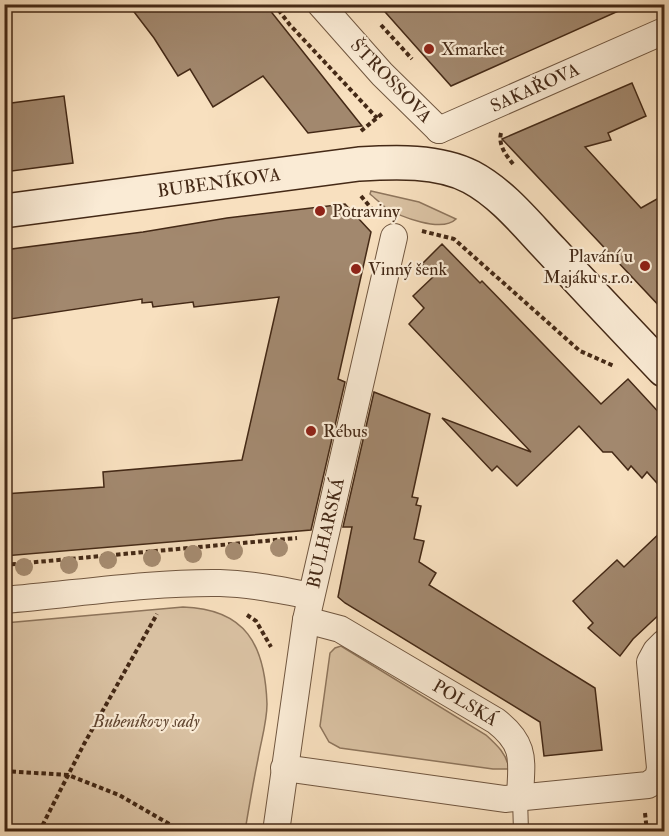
<svg xmlns="http://www.w3.org/2000/svg" width="669" height="836" viewBox="0 0 669 836" font-family="'IM FELL Double Pica',serif">
	<style>
		.green { fill: #d9c1a2; stroke: #8e755c; stroke-width: 1.5 }
		.building { fill: #a2886e; stroke: #442916; stroke-width: 1.5 }
		.lines { fill: none; stroke-linecap: round; stroke-linejoin: round }
		.lane-casing { stroke: #715740; stroke-width: 16 }
		.street-casing { stroke: #715740; stroke-width: 28 }
		.secondary-casing { stroke: #442916; stroke-width: 36 }
		.path { stroke: #442916; stroke-width: 4; stroke-dasharray: 4.5 3; stroke-linecap: butt }
		.lane { stroke: #faebd5; stroke-width: 14 }
		.street { stroke: #faebd5; stroke-width: 26 }
		.secondary { stroke: #faebd5; stroke-width: 33 }
		.tree { fill: #a68c71 }
		.poi-dot { fill: #8f2418; stroke: #faebd5; stroke-width: 2 }
		.labels { text-anchor: middle; dominant-baseline: central; stroke-width: 4.5; stroke-linejoin: round; paint-order: stroke }
		.poi-label { font-size: 18px; fill: #442916; stroke: #faebd5; text-anchor: start }
		.street-label { font-size: 18px; fill: #442916; stroke: #faebd5 }
		.park-label { font-size: 18px; font-style: italic; fill: #624732; stroke: #faebd5 }
	</style>
	<rect width="100%" height="100%" fill="#f8e0bf"/>
	<filter id="stains"><feTurbulence type="fractalNoise" baseFrequency=".00333" numOctaves="4"/><feColorMatrix values="0 0 0 0 .2 0 0 0 0 .09 0 0 0 0 .02 0 0 0 .5 -.17"/></filter>
	<radialGradient id="worn" r=".72"><stop offset=".6" stop-color="#630" stop-opacity="0"/><stop offset="1" stop-color="#630" stop-opacity=".3"/></radialGradient>
	<g class="green">
		<path d="M371,191L419,202L456,219C442,233 400,217 385,207C380,203 375,198 370,194Z"/>
		<path d="M183,607C246,609 265,645 267,704C267,722 261,741 258,759C253,783 249,807 245,831H5V623Z"/>
		<path d="M341,646L486,735C497,745 507,754 509,769H493L340,748L329,742L320,726L330,653L335,648Z"/>
	</g>
	<g class="building">
		<path d="M128,4H265L362,126L308,133L263,76L213,107L190,69L178,76L154,38Z"/>
		<path d="M378,4H634L451,86Z"/>
		<path d="M632,83L646,116L608,133L611,140L585,147L641,208L664,195V311L502,139Z"/>
		<path d="M64,96L73,163L4,172V104Z"/>
		<path d="M345,204L371,232L338,379L345,382L311,530L4,556V494L104,487L103,472L242,460L279,297L194,307L193,302L153,307L152,302L142,303V299L4,320V250L143,232L227,218Z"/>
		<path d="M442,244L480,283L482,281L601,404L628,379L664,418V491L647,472L642,478L631,466L628,470L612,452H603L579,426L517,486L497,466L492,471L442,418L531,452L409,324L424,308L413,296L434,276L422,264Z"/>
		<path d="M374,392L430,414L412,497L418,498L416,505L421,506L414,539L424,541L419,562L436,573L429,585L595,688L602,750L544,756L540,722L345,603L338,597L352,527H343Z"/>
		<path d="M664,529V610L633,639L620,656L588,628L593,623L573,601L617,560L624,567Z"/>
	</g>
	<g class="lines">
		<g class="lane-casing">
			<path id="lane" d="M520,798L521,832"/>
		</g>
		<g class="street-casing">
			<g id="street">
				<path d="M320,4L382,74L439,130"/>
				<path d="M439,130L664,31"/>
				<path d="M4,600C75,594 150,582 220,583C251,584 281,590 311,596"/>
				<path d="M306,620L340,629L496,721C528,746 521,762 520,798"/>
				<path d="M284,768L505,799L648,785L658,778L660,768L650,662L656,651L664,643"/>
				<path d="M276,832L306,620L394,237"/>
			</g>
		</g>
		<g class="secondary-casing">
			<path id="secondary" d="M4,211L359,164C395,162 438,160 471,177C503,194 527,225 552,251C589,291 627,331 664,370"/>
		</g>
		<g class="path">
			<path d="M274,4L290,25L377,118"/>
			<path d="M381,25L412,59"/>
			<path d="M361,131L383,113"/>
			<path d="M501,133C498,145 506,155 513,164"/>
			<path d="M361,196L377,215"/>
			<path d="M422,231L454,239L580,351L614,366"/>
			<path d="M659,403L664,409"/>
			<path d="M4,565L297,538"/>
			<path d="M247,615L256,621L271,647"/>
			<path d="M4,771L68,775L119,795L183,832"/>
			<path d="M645,813L647,832"/>
			<path d="M39,832L84,744L157,614"/>
		</g>
		<use href="#lane" class="lane"/>
		<use href="#street" class="street"/>
		<use href="#secondary" class="secondary"/>
	</g>
	<g class="tree">
		<circle cx="279" cy="548" r="9"/>
		<circle cx="234" cy="551" r="9"/>
		<circle cx="193" cy="554" r="9"/>
		<circle cx="152" cy="558" r="9"/>
		<circle cx="108" cy="560" r="9"/>
		<circle cx="69" cy="565" r="9"/>
		<circle cx="24" cy="567" r="9"/>
	</g>
	<g class="poi-dot">
		<circle cx="429" cy="49" r="6"/>
		<circle cx="320" cy="211" r="6"/>
		<circle cx="645" cy="266" r="6"/>
		<circle cx="356" cy="269" r="6"/>
		<circle cx="311" cy="431" r="6"/>
	</g>
	<g class="labels">
		<g class="poi-label">
			<text x="441" y="49">Xmarket</text>
			<text x="332" y="211">Potraviny</text>
			<text x="633" y="256" text-anchor="end">Plavání u<tspan x="633" dy="21">Majáku s.r.o.</tspan></text>
			<text x="368" y="269">Vinný šenk</text>
			<text x="323" y="431">Rébus</text>
		</g>
		<g class="street-label">
			<text transform="translate(391 81) rotate(46)">ŠTROSSOVA</text>
			<text transform="translate(535 88) rotate(-24)">SAKAŘOVA</text>
			<text transform="translate(219 183) rotate(-8)">BUBENÍKOVA</text>
			<text transform="translate(326 533) rotate(-77)">BULHARSKÁ</text>
			<text transform="translate(465 703) rotate(31)">POLSKÁ</text>
		</g>
		<g class="park-label">
			<text x="146" y="721">Bubeníkovy sady</text>
		</g>
	</g>
	<rect width="669" height="836" fill="none" stroke="#f8e0bf" stroke-width="24"/>
	<rect x="6" y="6" width="657" height="824" fill="none" stroke="#442916" stroke-width="3"/>
	<rect x="12" y="12" width="645" height="812" fill="none" stroke="#442916" stroke-width="1.5"/>
	<rect width="100%" height="100%" filter="url(#stains)"/>
	<rect width="100%" height="100%" fill="url(#worn)"/>
</svg>
